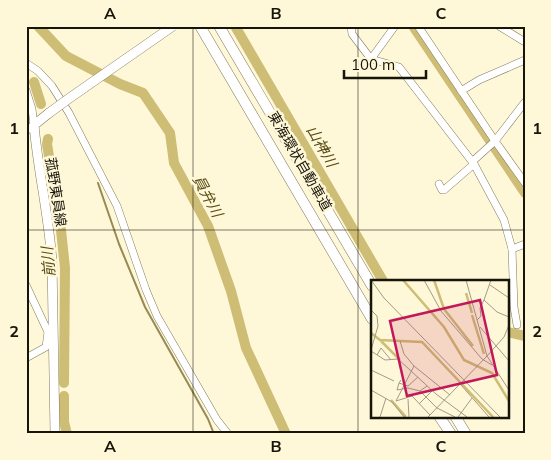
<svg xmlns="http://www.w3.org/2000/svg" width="551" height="460" viewBox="0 0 551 460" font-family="Mulish,'Noto Sans JP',sans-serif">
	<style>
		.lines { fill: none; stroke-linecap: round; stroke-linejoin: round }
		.stream { stroke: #978a54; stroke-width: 2 }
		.river { stroke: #cebd74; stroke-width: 10 }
		.minor-casing { stroke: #817a5f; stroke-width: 8 }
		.major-casing { stroke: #817a5f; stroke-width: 10 }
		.highway-casing { stroke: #817a5f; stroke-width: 11 }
		.minor { stroke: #fff; stroke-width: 7 }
		.major { stroke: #fff; stroke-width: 9 }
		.highway { stroke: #fff; stroke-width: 10 }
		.major-bridge-casing { stroke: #817a5f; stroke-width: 10; stroke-linecap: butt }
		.major-bridge { stroke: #fff; stroke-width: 9 }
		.grid { fill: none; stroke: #171409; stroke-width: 1; stroke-opacity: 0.55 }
		.labels { text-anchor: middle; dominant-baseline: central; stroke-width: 5; stroke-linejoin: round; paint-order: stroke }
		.street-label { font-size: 14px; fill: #171409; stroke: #fef7d8 }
		.water-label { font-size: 15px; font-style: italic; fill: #584c13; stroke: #fef7d8 }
		.inset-river { fill: none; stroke: #cebd74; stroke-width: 2.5 }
		.inset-road { fill: none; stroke: #a29c85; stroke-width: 1 }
		.view { fill: #c2185b; fill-opacity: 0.15; stroke: #c2185b; stroke-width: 2.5 }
		.inset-edge { fill: none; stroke: #171409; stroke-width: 2.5 }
		.neatline { fill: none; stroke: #171409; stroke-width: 2 }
		.grid-label { font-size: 16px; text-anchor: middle; font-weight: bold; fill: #171409 }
	</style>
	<rect width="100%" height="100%" fill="#fef7d8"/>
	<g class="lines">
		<path class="stream" d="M98,183L119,244L145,307L208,419L214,434"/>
		<g class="river">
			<path d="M38,26L66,56L120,84L143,93L170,133L174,163L208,226L231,291L246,348L286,434"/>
			<path d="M235,26L383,281"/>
			<path d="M413,26L525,193"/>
			<path d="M34,82L41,104"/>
			<path d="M48,139L47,144L61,230L65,268L64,383"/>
			<path d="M507,332L525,336"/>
			<path d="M64,396V422L67,434"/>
		</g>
		<g class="minor-casing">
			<g id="minor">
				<path d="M351,26L352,34L371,59L399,67L474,164L504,220L512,249L514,307L517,325"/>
				<path d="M418,26L495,141L525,183"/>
				<path d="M499,26L525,42"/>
				<path d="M371,59L395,26"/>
				<path d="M26,63L38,71L52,86L69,113L117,206L146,290L157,316L217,420L228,434"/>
				<path d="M26,90L32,109L34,125L26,131"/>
				<path d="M461,91L479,80L525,60"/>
				<path d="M473,161L495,141L525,102"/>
				<path d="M439,184L442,190H444L474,164"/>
				<path d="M512,249L525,244"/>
				<path d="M26,285L48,332"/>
				<path d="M26,358L46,347L48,332H53"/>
			</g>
		</g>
		<g class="major-casing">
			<path id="major" d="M49,113L34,125C38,171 49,216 52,262L55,434"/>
		</g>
		<g class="highway-casing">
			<g id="highway">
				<path d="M200,26L372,319"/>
				<path d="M219,26L372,286"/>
				<path d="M439,416L451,434"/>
				<path d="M455,416L466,434"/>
			</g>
		</g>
		<use href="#minor" class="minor"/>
		<use href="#major" class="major"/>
		<use href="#highway" class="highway"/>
		<g class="major-bridge-casing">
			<path id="major-bridge" d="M49,113L71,97L173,26"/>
		</g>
		<use href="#major-bridge" class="major-bridge"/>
	</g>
	<path class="grid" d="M193,26V434M358,26V434M26,230H525"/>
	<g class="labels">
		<g class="street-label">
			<text transform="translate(300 161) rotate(60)">東海環状自動車道</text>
			<text transform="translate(56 192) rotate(81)">菰野東員線</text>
		</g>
		<g class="water-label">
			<text transform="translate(322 146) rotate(60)">山神川</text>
			<text transform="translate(208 196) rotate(62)">員弁川</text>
			<text transform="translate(48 262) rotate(-95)">前川</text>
		</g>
	</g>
	<g transform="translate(371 280)">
		<rect width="138" height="138" fill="#fef7d8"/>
		<path class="inset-river" d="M32,0L73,47L93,80L121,93L138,121M63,0L73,29L102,66M95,13L101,33M101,35L113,74M0,53L9,60L51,62L122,137M10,61L29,80M20,120L35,137"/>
		<path class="inset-road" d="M0,0L13,18L129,137M53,0L70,31L111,79L121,85M120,0L113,20L126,32L138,37M119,5L138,18M0,30L6,36L7,46L0,70M106,40L110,36L109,28L113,20M138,45L133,57L116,76L138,110M109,47L138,81M29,61L33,74L43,86L79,115M0,71L14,80L27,79L65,114L96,137M6,75L10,68L20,80M0,90L23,101M30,100L28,103L37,106L47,97M28,103L26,110L37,108L49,111L56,106M90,105L118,137M0,110L21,122L33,137M49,111L66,128M37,119L38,137M25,121L41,116L59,135M25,121L43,86M48,124L61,111M66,128L84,137M9,137L15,118M57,137L116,76L95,0M87,137L101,118"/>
		<path class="view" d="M109,20L126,95L36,116L19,41Z"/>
		<rect width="138" height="138" class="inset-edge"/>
	</g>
	<rect width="551" height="460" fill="none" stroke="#fef7d8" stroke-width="55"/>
	<path d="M344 70v8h82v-8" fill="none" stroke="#171409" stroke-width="2.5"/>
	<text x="351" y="70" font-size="15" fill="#171409" stroke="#fef7d8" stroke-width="4" paint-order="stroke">100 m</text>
	<rect x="28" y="28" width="496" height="404" class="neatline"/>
	<g class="grid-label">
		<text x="110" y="19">A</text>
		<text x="276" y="19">B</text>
		<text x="441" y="19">C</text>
		<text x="14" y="134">1</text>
		<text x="537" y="134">1</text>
		<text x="14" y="337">2</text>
		<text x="537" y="337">2</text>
		<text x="110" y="452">A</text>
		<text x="276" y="452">B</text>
		<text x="441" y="452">C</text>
	</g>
</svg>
